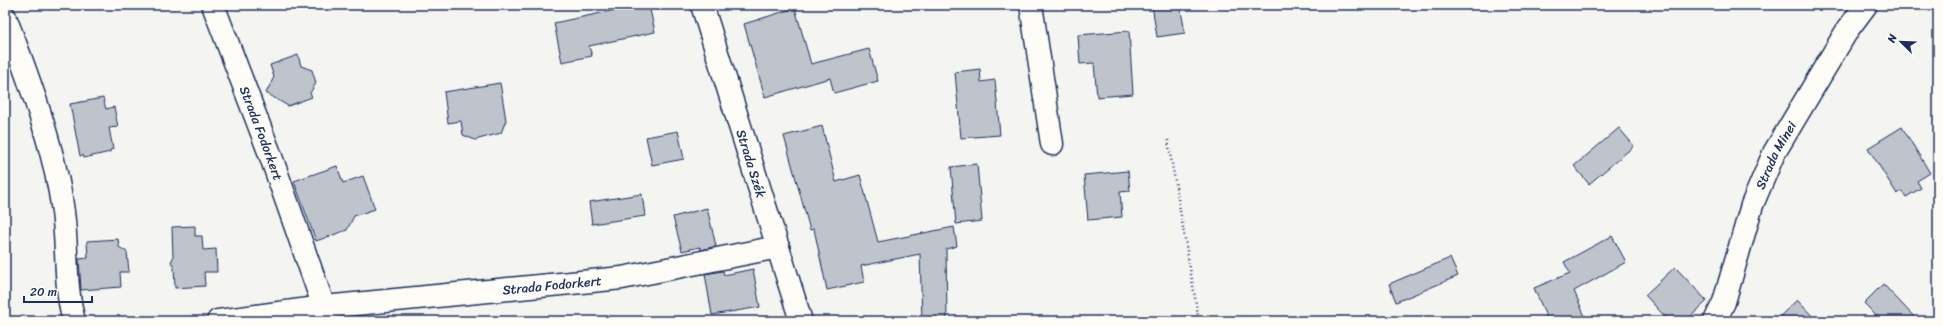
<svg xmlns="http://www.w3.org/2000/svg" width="1943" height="326" viewBox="0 0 1943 326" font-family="Sriracha,sans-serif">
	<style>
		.building { fill: #bfc3cc; stroke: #1b2f5e }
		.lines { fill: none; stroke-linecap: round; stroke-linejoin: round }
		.minor-casing { stroke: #1b2f5e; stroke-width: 25 }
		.path { stroke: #1b2f5e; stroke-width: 2.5; stroke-dasharray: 1 3; stroke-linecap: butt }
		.minor { stroke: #fdfcf7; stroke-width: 22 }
		.labels { text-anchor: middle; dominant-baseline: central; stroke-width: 3; stroke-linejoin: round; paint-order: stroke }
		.street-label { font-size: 13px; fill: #1b2f5e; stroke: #fdfcf7 }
	</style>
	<rect width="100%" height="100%" fill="#f4f4f1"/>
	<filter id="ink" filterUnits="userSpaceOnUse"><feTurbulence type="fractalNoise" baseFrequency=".025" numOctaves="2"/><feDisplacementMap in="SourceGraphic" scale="8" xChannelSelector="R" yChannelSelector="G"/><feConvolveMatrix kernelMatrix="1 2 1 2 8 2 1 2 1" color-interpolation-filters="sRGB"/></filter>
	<g filter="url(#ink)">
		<g class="building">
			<path d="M639,5H649L655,32L589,46L592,56L562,62L554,23Z"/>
			<path d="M1152,5H1180L1185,33L1157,37Z"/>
			<path d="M795,8L811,64L869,49L878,81L834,93L830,78L765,97L744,24Z"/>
			<path d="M1129,31L1133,94L1097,97L1094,63L1080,64L1078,35Z"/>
			<path d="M298,55L301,66L312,70L316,83L310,93L312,97L288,106L266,93L274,77L270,65Z"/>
			<path d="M980,69L981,82L995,80L1000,135L961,138L955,72Z"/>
			<path d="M500,83L506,120L501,133L475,140L463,135L461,121L448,123L444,92Z"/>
			<path d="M103,98L106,109L114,107L118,127L109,128L113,149L110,150V152L84,158L83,155L80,156L70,104Z"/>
			<path d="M822,126L836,182L860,175L878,242L954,227L957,246L946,249L947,321H922L920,254L861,266L864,282L827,290L814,229L810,230L784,136Z"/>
			<path d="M1902,127L1930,173L1917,181L1921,188L1906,197L1902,191L1897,194L1868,148Z"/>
			<path d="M1619,128L1634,146L1589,184L1574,166Z"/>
			<path d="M678,131L684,159L652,165L646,137Z"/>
			<path d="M977,164L982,221L956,224L951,167Z"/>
			<path d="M337,166L343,183L363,176L375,209L354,216L347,230L316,241L294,181Z"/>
			<path d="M1128,171L1130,191L1120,192L1122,217L1088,220L1084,175Z"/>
			<path d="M642,194L645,216L592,224L589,202Z"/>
			<path d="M707,208L716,246L701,250L700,247L682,251L673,217Z"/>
			<path d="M195,226V236H202L203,250L216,249L217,272H204L205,286L175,288L174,267L171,262L173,258L172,227Z"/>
			<path d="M1612,236L1626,262L1574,291L1587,321H1548L1534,288L1570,273L1564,262Z"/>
			<path d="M118,239L119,247L127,252L129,272H120L121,287L81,290L79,259L88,258L87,241Z"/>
			<path d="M1450,258L1458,276L1396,302L1389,284Z"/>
			<path d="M1675,267L1707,301L1686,321H1669L1645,295Z"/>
			<path d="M753,269L760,307L712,315L705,274L723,271L724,275Z"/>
			<path d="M1883,284L1918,321H1881L1864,303Z"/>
			<path d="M1797,300L1817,321H1775Z"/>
		</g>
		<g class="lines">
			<g class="minor-casing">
				<g id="minor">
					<path id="s1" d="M213,5L270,154L324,307L325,320"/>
					<path id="s2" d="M702,5L801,321"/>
					<path d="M1031,5L1052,144"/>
					<path d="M5,17C28,76 55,149 63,212C68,248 64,286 74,321"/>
					<path id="s3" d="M218,321L324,307L622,278L778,247"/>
					<path id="s4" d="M1715,321L1724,302L1752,205L1774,153L1848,29L1866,5"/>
				</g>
			</g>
			<path class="path" d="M1168,140L1199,321"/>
			<use href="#minor" class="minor"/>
		</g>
	</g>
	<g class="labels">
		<g class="street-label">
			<text stroke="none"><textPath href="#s1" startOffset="137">Strada Fodorkert</textPath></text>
			<text stroke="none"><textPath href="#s4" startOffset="177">Strada Minei</textPath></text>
			<text stroke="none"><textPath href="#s2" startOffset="166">Strada Szék</textPath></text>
			<text stroke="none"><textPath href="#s3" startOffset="336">Strada Fodorkert</textPath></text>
		</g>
	</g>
	<rect width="1943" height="326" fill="none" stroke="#fdfcf7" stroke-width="20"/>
	<rect x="10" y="10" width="1923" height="306" fill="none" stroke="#1b2f5e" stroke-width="1.5" filter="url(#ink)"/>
	<g transform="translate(1901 42) rotate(293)" stroke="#fdfcf7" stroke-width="3" paint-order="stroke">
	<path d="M0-3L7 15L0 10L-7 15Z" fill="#1b2f5e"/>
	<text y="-6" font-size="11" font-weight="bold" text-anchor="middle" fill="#1b2f5e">N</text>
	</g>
	<path d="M24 296v6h68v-6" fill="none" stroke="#1b2f5e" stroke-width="2"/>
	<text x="30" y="296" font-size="12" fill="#1b2f5e" stroke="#fdfcf7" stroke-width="3" paint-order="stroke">20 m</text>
</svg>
